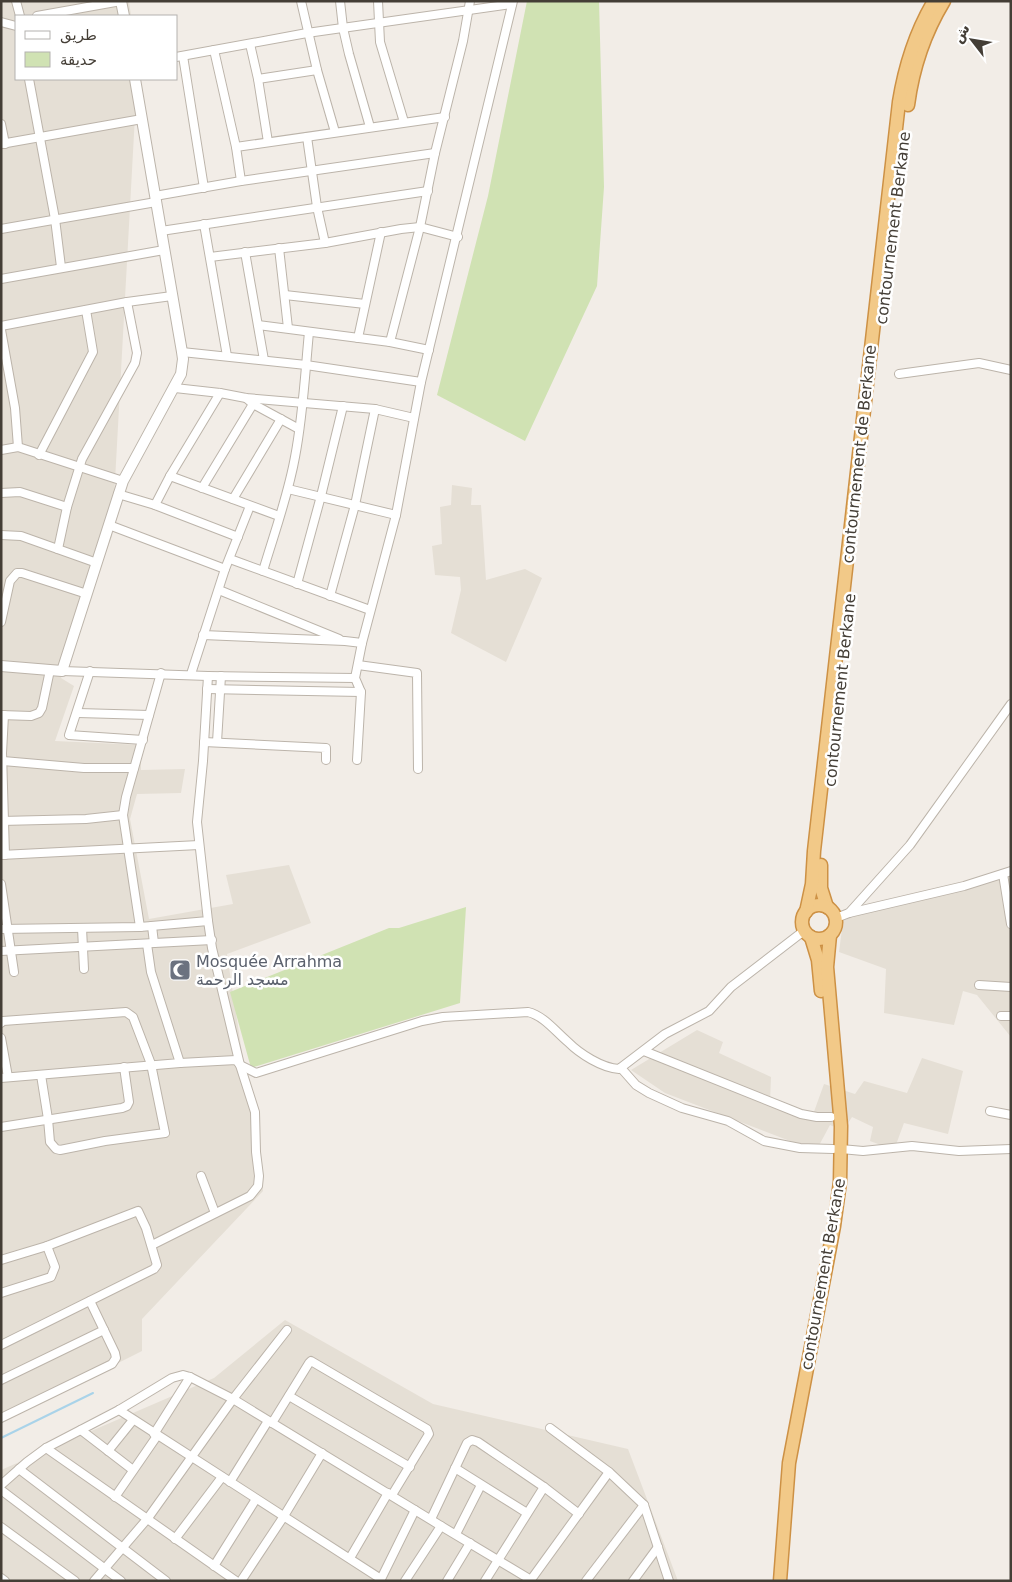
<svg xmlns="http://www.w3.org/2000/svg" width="1012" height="1582" viewBox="0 0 1012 1582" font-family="'DejaVu Sans','Noto Naskh Arabic',sans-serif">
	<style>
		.residential { fill: #e5dfd5 }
		.green { fill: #d0e2b3 }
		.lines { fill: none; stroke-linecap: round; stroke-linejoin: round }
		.stream { stroke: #a9d3e9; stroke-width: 2 }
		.minor-casing { stroke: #bcb4aa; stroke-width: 10 }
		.tertiary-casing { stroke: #bcb4aa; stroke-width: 12 }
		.trunk-casing { stroke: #cd9145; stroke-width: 15 }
		.minor { stroke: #fff; stroke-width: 8 }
		.tertiary { stroke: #fff; stroke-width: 10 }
		.trunk { stroke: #f2c988; stroke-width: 12 }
		.labels { text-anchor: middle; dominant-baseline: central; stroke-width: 5; stroke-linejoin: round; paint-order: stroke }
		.street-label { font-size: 16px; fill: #443e36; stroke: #fff }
		.worship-label { font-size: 16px; fill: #5b616d; stroke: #fff; text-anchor: start }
	</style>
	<rect width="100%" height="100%" fill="#f2ede7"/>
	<g class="residential">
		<path d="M1,1H129L131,16H16V79H137L112,536L61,678L74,686L55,741L141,745V770L185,769L181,793L137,794L130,819L149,919L233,904L226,875L289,865L311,923L227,954L263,1191L142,1319V1351L1,1422Z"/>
		<path d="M452,485L472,488L471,505H481L486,580L525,569L542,578L506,662L451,633L461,590L460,577L435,575L432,546L442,544L440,507L451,505Z"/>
		<path d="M1011,875V1037L977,995L963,991L954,1025L884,1013L886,969L839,952L843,921L867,910Z"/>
		<path d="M697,1030L723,1042L719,1053L771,1077L770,1102L811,1120L824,1084L855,1094L864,1081L907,1093L922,1058L963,1071L948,1134L904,1123L894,1150L870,1141L873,1127L852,1117L843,1131L830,1125L816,1151L665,1093L631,1070Z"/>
		<path d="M285,1320L433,1404L628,1449L678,1581H1V1470L214,1378Z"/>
	</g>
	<g class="green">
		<path d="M527,1H599L604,187L597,286L525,441L437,395L488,196Z"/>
		<path d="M466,907L460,1003L251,1068L230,992L389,928H399Z"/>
	</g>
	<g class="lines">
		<path class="stream" d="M1,1438L93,1393"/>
		<g class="minor-casing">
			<g id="minor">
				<path d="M16,1L20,16"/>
				<path d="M301,1L317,70L335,132"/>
				<path d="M340,1L343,28L349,54L370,127"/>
				<path d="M378,1L380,42L404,122"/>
				<path d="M37,16L121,1"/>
				<path d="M1,22L16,26"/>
				<path d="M250,44L258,79L268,142"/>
				<path d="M214,50L236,147L241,181"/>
				<path d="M183,56L204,188"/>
				<path d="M176,57L307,33L512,4"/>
				<path d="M29,79L55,219L61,267"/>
				<path d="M258,79L317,70"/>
				<path d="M1,124L5,144"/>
				<path d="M307,137L317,207L325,243"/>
				<path d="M1,144L142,119"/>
				<path d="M236,147L445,117"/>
				<path d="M155,196L241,181L435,153"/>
				<path d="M204,224L227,356"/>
				<path d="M1,229L156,202"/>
				<path d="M161,231L428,191"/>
				<path d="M279,248L288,328"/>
				<path d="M245,252L264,360"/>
				<path d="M210,257L325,243L401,229L420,227L458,237"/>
				<path d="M1,279L164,250"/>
				<path d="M285,295L365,304"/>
				<path d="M258,325L390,342L429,350"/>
				<path d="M1,326L127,302L172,296"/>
				<path d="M1,330L15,408L18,447"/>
				<path d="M358,338L381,232"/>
				<path d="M390,342L420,227L435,153L463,41L470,1"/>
				<path d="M182,352L306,365L421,382"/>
				<path d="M899,374L979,363L1011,370"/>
				<path d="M175,388L220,393L246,398L375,409L414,418"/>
				<path d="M253,404L299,429"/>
				<path d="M1,450L18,447L123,481"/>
				<path d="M39,455L93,352L86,310"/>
				<path d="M170,476L279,516"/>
				<path d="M202,488L253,404L246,398"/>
				<path d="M288,489L396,515"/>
				<path d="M1,493L20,492L67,507"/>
				<path d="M118,494L155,505L238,537"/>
				<path d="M233,499L281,419"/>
				<path d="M155,505L170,476L220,393"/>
				<path d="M109,525L225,569"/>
				<path d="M1,535L21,536L97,563"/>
				<path d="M58,549L67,507L82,459L135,363L137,353L127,302"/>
				<path d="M230,559L370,610"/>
				<path d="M263,571C274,534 288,496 295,457C303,416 305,374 309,332"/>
				<path d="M297,584L321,496L343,406"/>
				<path d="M219,590L339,639"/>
				<path d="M330,596L355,505L375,409"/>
				<path d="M1,622L10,581L17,573H22L87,594"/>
				<path d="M203,635L345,641L362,643"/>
				<path d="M358,665L417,673L418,769"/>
				<path d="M62,671L208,676L355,678"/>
				<path d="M90,671L69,735L143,740"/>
				<path d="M191,674L225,569L250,506"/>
				<path d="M207,689L361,692"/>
				<path d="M78,713L149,715"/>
				<path d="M1,715L31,716L39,713L42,708L50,670"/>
				<path d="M4,715L2,753L5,855"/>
				<path d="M204,742L326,748V760"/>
				<path d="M217,742L221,676"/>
				<path d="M357,760L361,692L355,678L362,643L396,515L421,382L513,1"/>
				<path d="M3,761L84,768H134"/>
				<path d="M1,821L86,819L123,815"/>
				<path d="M1,855L199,845"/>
				<path d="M1003,874L1011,924"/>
				<path d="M1,884L14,972"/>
				<path d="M849,913L964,886L1011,871"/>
				<path d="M836,918L849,913L910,845L1011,704"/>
				<path d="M152,926L154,943"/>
				<path d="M140,927L123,815L126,797L161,673"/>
				<path d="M82,928L84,969"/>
				<path d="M1,929L140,927L208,921L197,822L203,761L208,676"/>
				<path d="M1,951L212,940"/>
				<path d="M979,985L1011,987"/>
				<path d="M1001,1016H1011"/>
				<path d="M1,1023L3,1021L126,1012L133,1017L151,1064L165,1133L105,1141L60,1150L56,1149L50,1142L48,1119L41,1075"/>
				<path d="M1,1038L8,1077"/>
				<path d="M644,1051L801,1114L817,1117H831"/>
				<path d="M180,1063L236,1060L240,1065L256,1073L422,1021L443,1017L528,1012C544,1016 555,1031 568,1042C580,1054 602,1068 619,1069L665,1034L709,1011L731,987L805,930"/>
				<path d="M621,1068L636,1085L649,1093L682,1108L728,1121L764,1141L800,1148L833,1149"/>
				<path d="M1,1078L180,1063L151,972L147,944"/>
				<path d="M990,1111L1011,1115"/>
				<path d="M1,1127L122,1108L127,1106L129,1102L124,1067"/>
				<path d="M841,1149L863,1151L912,1146L959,1151L1011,1149"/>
				<path d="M201,1176L215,1213"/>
				<path d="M152,1245L250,1196L258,1186L259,1176L256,1152L255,1112L240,1065L212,948L208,921"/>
				<path d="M1,1260L47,1246L138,1211L146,1228L157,1265L154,1269L1,1345"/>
				<path d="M1,1293L51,1277L55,1267L47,1246"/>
				<path d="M1,1380L104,1330"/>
				<path d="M289,1396L410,1467"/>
				<path d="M119,1410L381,1579"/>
				<path d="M1,1418L112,1364L116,1358L115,1353L90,1301"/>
				<path d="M272,1423L309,1363L311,1361L427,1429L429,1434L392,1495"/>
				<path d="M550,1428L609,1472L644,1505L669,1581"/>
				<path d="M81,1430L133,1470"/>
				<path d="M154,1434L190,1377"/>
				<path d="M46,1448L236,1581"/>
				<path d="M108,1451L133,1420"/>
				<path d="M455,1468L527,1513"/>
				<path d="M19,1469L166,1581"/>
				<path d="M230,1482L268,1421"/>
				<path d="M1,1485L27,1462L46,1448L119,1410L172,1378L183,1375L190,1377L233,1399L441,1526"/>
				<path d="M1,1490L121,1581"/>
				<path d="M115,1497L157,1436"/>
				<path d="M431,1519L467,1443L472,1440L478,1442L544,1487L579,1514"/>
				<path d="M1,1527L75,1581"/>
				<path d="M456,1534L481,1485"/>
				<path d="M175,1539L222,1477"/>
				<path d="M350,1558L388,1493"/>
				<path d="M214,1566L256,1499"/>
				<path d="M1,1578L5,1581"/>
				<path d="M94,1581L148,1518L233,1399L287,1330"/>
				<path d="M241,1581L284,1516L322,1453"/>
				<path d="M380,1581L415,1510"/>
				<path d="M405,1581L441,1526L531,1580"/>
				<path d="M447,1581L470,1543"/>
				<path d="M485,1581L544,1487"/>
				<path d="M530,1581L609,1472"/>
				<path d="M586,1581L644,1505"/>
				<path d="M633,1581L658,1547"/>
			</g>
		</g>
		<g class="tertiary-casing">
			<g id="tertiary">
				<path d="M121,1L124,16"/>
				<path d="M1,666L62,671L123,481L181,374L183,359L182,352L135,79"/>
			</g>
		</g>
		<g class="trunk-casing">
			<g id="trunk">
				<path d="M908,105C913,67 924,34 944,1"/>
				<path d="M821,865V888L827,907"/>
				<circle cx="819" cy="922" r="17"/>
				<path d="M806,912L812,884L814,851L899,102C905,65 915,33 934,1"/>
				<path d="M811,937L818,960L821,991"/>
				<path d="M780,1581L789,1463L834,1226L840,1182L841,1126L827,967L830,935"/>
			</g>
		</g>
		<use href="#minor" class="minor"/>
		<use href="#tertiary" class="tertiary"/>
		<use href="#trunk" class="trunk"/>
	</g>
	<defs>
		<g id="mosque-square" transform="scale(1.125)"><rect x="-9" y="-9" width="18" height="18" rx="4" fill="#6b7280" stroke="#fff"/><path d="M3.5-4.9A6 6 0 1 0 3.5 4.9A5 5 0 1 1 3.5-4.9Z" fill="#fff"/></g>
	</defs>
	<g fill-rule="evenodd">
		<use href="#mosque-square" x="180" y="970"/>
	</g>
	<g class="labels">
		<g class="street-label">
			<text transform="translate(893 228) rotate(-83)">contournement Berkane</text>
			<text transform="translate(859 454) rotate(-84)">contournement de Berkane</text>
			<text transform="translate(840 690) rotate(-84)">contournement Berkane</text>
			<text transform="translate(823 1274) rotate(-80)">contournement Berkane</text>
		</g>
		<g class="worship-label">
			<text x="196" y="961">Mosquée Arrahma<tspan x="196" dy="18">مسجد الرحمة</tspan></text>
		</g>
	</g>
	<rect width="1012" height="1582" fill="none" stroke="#443e36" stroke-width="5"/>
	<rect x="15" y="15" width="162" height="65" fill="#ffffff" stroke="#b4b2af"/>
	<rect x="25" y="31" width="25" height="8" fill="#ffffff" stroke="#b4b2af"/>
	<text x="60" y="40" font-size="15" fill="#443e36">طريق</text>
	<rect x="25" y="52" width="25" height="15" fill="#d0e2b3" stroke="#b4b2af"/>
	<text x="60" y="65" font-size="15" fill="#443e36">حديقة</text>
	<g transform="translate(972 40) rotate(301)" stroke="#ffffff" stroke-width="4" paint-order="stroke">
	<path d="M0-4L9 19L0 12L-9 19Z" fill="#443e36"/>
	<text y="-8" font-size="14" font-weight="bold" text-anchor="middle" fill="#443e36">ش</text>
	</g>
</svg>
